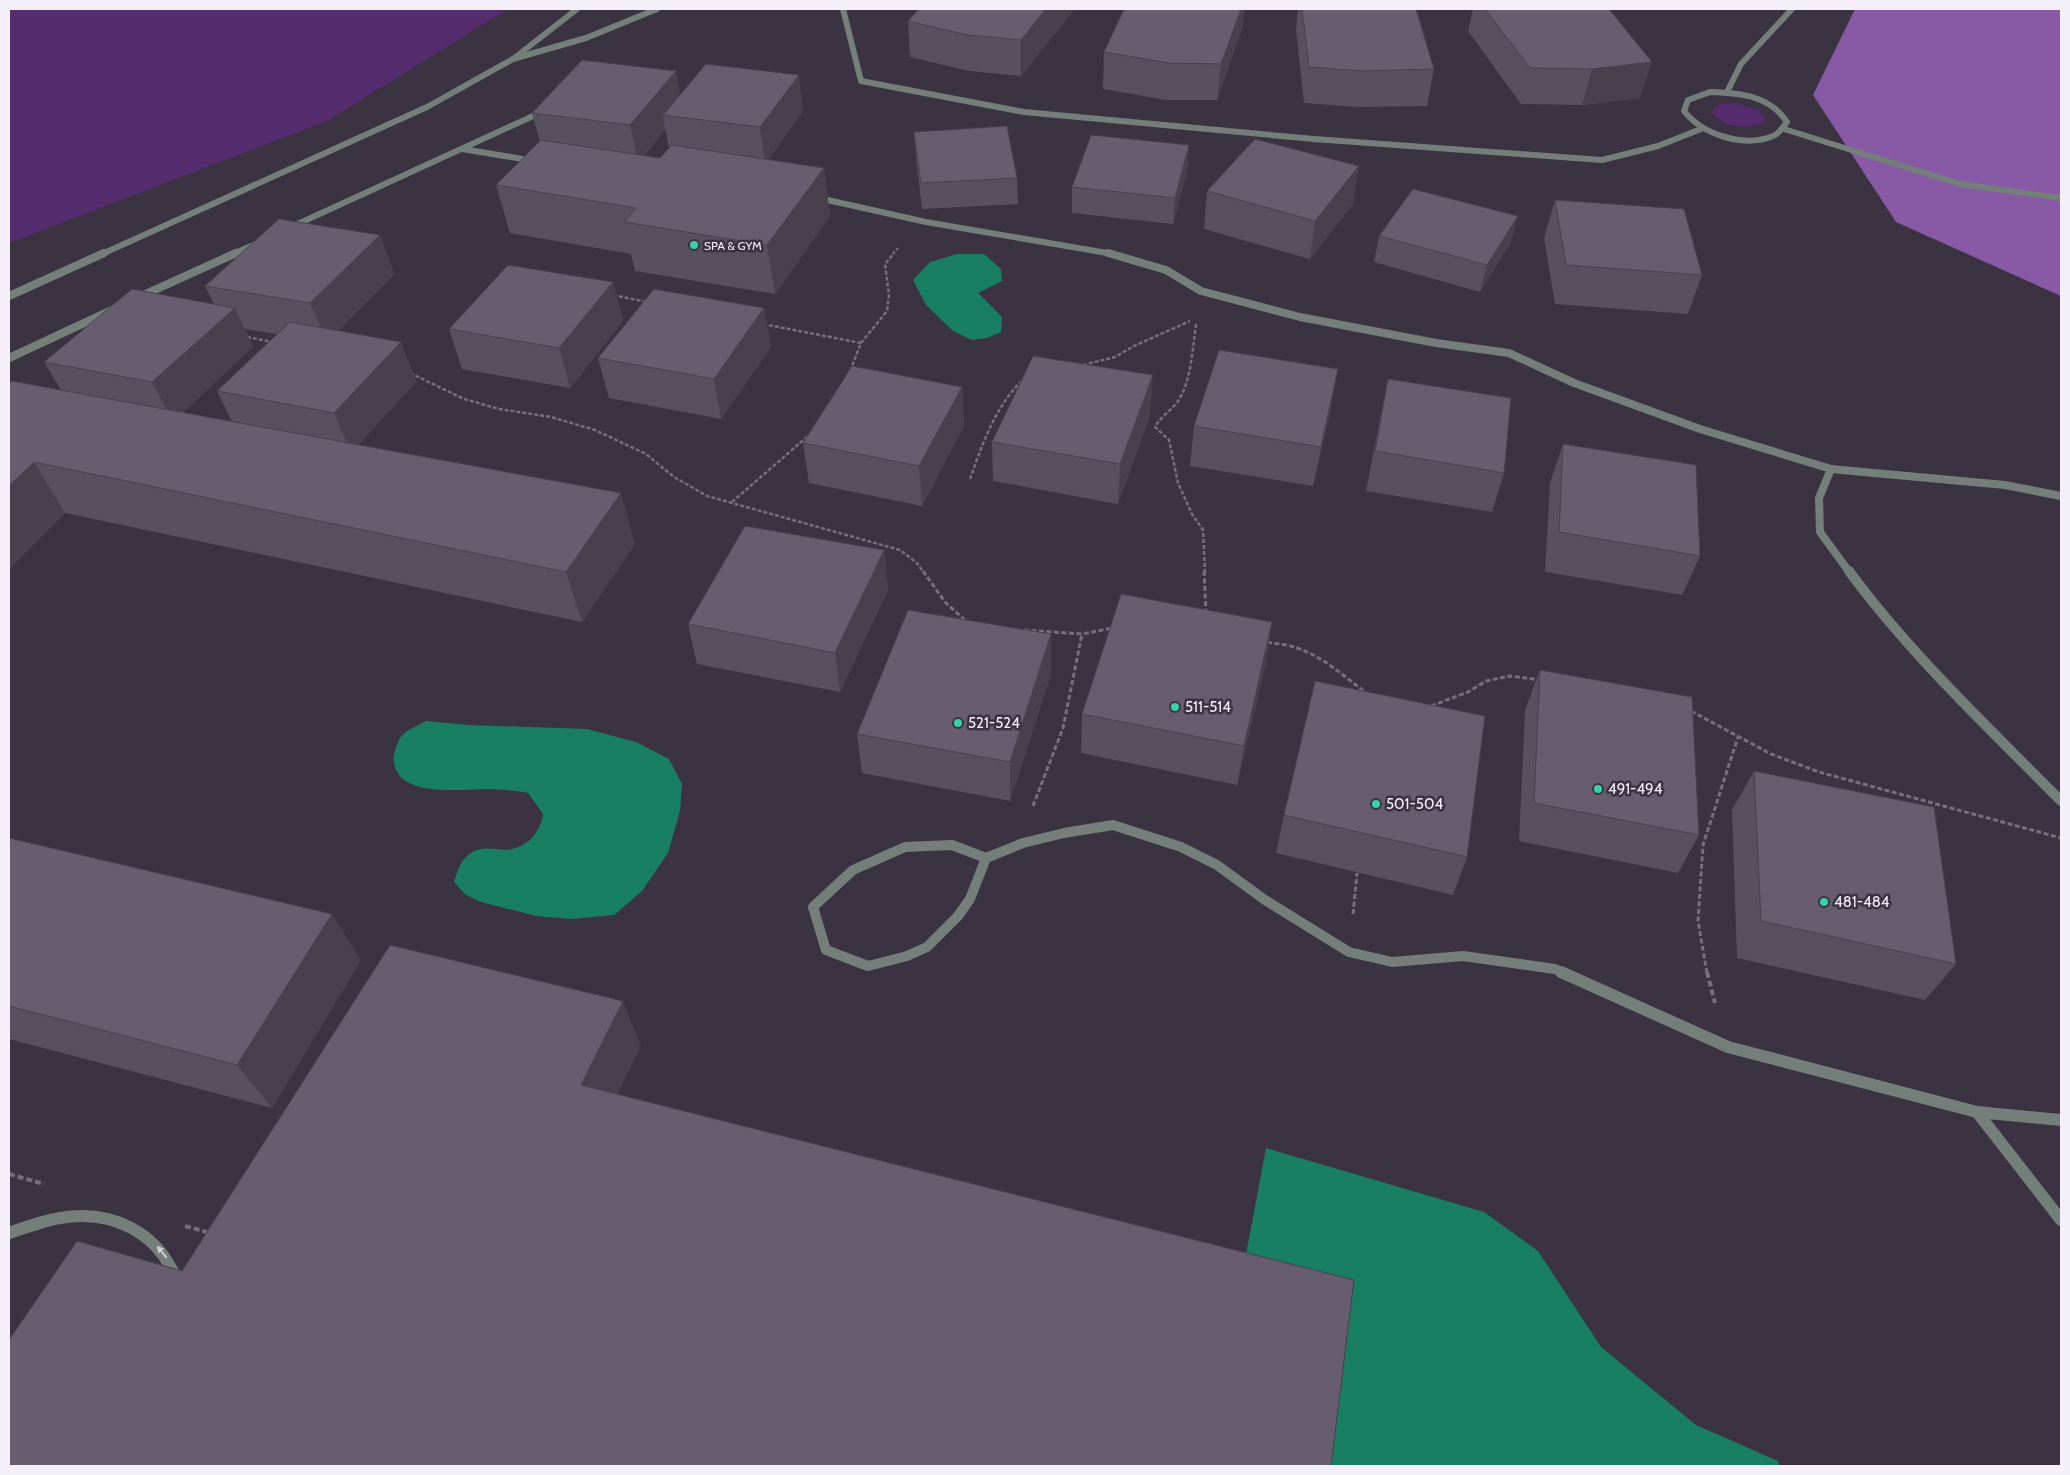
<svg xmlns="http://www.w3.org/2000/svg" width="2070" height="1475" viewBox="0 0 2070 1475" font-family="Cabin,sans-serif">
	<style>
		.green { fill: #552c6e }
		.forest { fill: #885aa6 }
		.water { fill: #197f62 }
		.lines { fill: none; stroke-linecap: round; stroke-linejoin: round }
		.path-far3 { stroke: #776f7d; stroke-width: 2; stroke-dasharray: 3 2; stroke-linecap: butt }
		.path-far2 { stroke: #776f7d; stroke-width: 2.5; stroke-dasharray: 4 2; stroke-linecap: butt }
		.path-far1 { stroke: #776f7d; stroke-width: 3; stroke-dasharray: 5 2.5; stroke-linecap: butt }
		.path { stroke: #776f7d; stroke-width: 4; stroke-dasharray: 6 3; stroke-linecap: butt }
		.service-far3 { stroke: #747f7a; stroke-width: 6 }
		.service-far2 { stroke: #747f7a; stroke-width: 8 }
		.service-far1 { stroke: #747f7a; stroke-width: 10 }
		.service { stroke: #747f7a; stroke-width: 12 }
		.minor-far1 { stroke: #747f7a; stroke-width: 6 }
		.minor { stroke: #747f7a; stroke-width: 8 }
		.wall { fill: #59505f; fill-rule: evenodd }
		.shaded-wall { fill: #48414d }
		.building { fill: #675d6e; stroke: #48414d }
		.oneway { fill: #cecdd3 }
		.poi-dot { fill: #35d4a7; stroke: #3b3242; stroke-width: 2 }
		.labels { text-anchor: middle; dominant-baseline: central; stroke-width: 5; stroke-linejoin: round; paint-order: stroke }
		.far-poi-label { font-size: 12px; fill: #f5eff9; stroke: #3b3242; text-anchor: start }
		.poi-label { font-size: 15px; fill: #f5eff9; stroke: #3b3242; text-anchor: start }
	</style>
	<rect width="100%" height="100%" fill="#3b3242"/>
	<g class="green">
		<path d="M9,9H508L327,121L9,243Z"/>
		<path d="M1735,103L1759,110L1765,118L1763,122C1749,131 1722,127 1712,113L1713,109L1720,104Z"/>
	</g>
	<path class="forest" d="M1855,9H2061V296L1896,222L1813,95Z"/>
	<g class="water">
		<path d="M957,254H984L1001,269L1002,281L978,293L1002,317L1001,332L987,338L972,340L953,331L926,305L913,280L930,262Z"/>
		<path d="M426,721L469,725L587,729L636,742L669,759L682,784L680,811L668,853L642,891L614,915L571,919L536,916L481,902L466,895L454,882C458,870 460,860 471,853C483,844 500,852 512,849C530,845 541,830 543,814L528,793C515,790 503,790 490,789C465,789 408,797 396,770C394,764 393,761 394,755C400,731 405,732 426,721Z"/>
		<path d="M1266,1148L1484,1212L1538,1251L1601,1347L1696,1425L1778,1461L1779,1466H1320L1239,1292Z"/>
	</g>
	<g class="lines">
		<path class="path-far3" d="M893,254L898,248"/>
		<g class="path-far2">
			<path d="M613,295L647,302"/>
			<path d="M763,324L861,343"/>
			<path d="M1196,324C1193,345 1191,383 1178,401C1171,411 1161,416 1155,427L1169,440L1178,483L1192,514L1203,530L1205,573"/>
			<path d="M247,337L273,342"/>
			<path d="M1083,365L1115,357L1134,346L1190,321"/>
			<path d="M850,371L861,343L887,311L889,295L885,264L894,253"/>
			<path d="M410,373L464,399L499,409L551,417L595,430L646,454L674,477L707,496L900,550L917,563L924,573"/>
			<path d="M970,479C982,445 996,404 1024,379"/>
			<path d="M732,502L808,436"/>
		</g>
		<g class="path-far1">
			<path d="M923,571L945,602L968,623"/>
			<path d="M1204,571L1206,613"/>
			<path d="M1024,630L1082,634L1112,628"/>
			<path d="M1267,642C1276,644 1285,644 1294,647C1321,655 1344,676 1366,693"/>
			<path d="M1431,706L1468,692L1486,681L1510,676L1541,680"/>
			<path d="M1691,711L1771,754L1819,772L2061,838"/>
			<path d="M1033,806L1063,728L1082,634"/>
			<path d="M1353,914L1357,873"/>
			<path d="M1707,973L1698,921L1703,845L1738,737"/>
		</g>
		<g class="path">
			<path d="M1707,972L1715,1003"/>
			<path d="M9,1174L44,1184"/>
			<path d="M185,1226L210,1233"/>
		</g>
		<g class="service-far3">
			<path d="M843,9L861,81L1024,112L1314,139L1602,160L1658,146L1701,129"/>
			<path d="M513,59L586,38L657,9"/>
			<path d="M1710,92C1740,93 1769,95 1787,122C1783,127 1779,134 1773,136C1744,148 1703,135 1684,111L1688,100Z"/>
			<path d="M1727,92L1741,64L1792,9"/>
			<path d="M1784,129L1960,184L2061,198"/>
			<path d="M462,149L535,161"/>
			<path d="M814,197L926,222L1113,254"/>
			<path d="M289,228L546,110"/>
			<path d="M233,254L260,242"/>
		</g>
		<g class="service-far2">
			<path d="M1108,253L1166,270L1201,291L1300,317L1436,343L1509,353L1574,383L1700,429L1831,469L2005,485L2061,496"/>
			<path d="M139,297L236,253"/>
			<path d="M9,358L112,310"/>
			<path d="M1831,469L1819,498L1820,532L1850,573"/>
		</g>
		<g class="service-far1">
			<path d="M1849,571C1911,655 1988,727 2061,801"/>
			<path d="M952,845L986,858L970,899L958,916L927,947L907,956L868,966L826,950L813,907L853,870L905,847Z"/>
			<path d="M986,858L1023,843L1064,833L1113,825L1181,847L1217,865L1265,900L1349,952L1392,962L1463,956L1555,969L1564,973"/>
		</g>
		<g class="service">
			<path d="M1561,972L1728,1047L1977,1112L2061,1220"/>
			<path d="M1977,1112L2061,1120"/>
			<path d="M9,1233C26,1227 43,1221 60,1218C112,1209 158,1232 177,1281"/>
		</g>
		<path class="minor-far1" d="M102,254L427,107L513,59L577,9"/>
		<path class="minor" d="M9,296L104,253"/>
	</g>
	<g class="wall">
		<path d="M1298,9H1416L1434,69L1427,106L1357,107L1304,103L1296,30Z"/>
		<path d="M1473,9H1609L1640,98L1582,105L1521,104L1468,31Z"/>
		<path d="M1073,11L1021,76L969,71L910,57L908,21Z"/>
		<path d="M1243,26L1217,100H1167L1103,89L1104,52Z"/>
		<path d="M680,94L803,111L768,160L824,168L830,216L775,294L635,271L631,254L510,233L496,185L540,142L532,113ZM665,129L669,148L660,158L644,156Z"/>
		<path d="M914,132L1017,178L1018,204L922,209L916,157Z"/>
		<path d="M1189,145L1187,171L1173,224L1072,213V187Z"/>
		<path d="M1207,191L1353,204L1310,259L1204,229Z"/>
		<path d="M1555,200L1702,275L1688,314L1555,304L1544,238Z"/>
		<path d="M380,235L394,274L338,331L401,342L416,382L358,445L635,544L582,622L65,513L9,569V384L61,390L44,362L214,304L205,286ZM245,329L277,334L217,391L232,422L182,413L253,347Z"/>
		<path d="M1379,236L1511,242L1480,292L1374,262Z"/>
		<path d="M613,282L623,321L570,388L462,369L449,329Z"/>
		<path d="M764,308L771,347L721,419L609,398L598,358Z"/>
		<path d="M1388,379L1504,473L1492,512L1366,491L1380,419Z"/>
		<path d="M962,387L964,426L922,506L809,483L803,443Z"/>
		<path d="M1331,409L1313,486L1190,466L1194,426Z"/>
		<path d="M1150,415L1118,504L993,481L992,442Z"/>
		<path d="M1563,444L1700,556L1682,595L1545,572L1550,483Z"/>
		<path d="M884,550L888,590L840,692L697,664L688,624Z"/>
		<path d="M1272,622L1266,662L1237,785L1081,753L1082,714Z"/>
		<path d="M1051,634V674L1010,801L862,773L857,734Z"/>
		<path d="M1540,670L1699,835L1678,873L1519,841L1525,710Z"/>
		<path d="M1754,771L1956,964L1925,1000L1737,958L1732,810Z"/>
		<path d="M1284,815L1467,857L1453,895L1276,853Z"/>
		<path d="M9,838L361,960L272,1108L9,1039Z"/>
	</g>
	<g class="shaded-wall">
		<path d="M1046,9H1073V11L1021,76V40Z"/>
		<path d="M1241,9H1245L1243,26L1217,100L1221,64Z"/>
		<path d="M1652,62L1640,98L1582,105L1592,69Z"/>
		<path d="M676,71L683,108L663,115L665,129L638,162L630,125Z"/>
		<path d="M799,75L803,111L765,165L760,127Z"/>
		<path d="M1189,145L1187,171L1173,224L1175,198Z"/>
		<path d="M1359,166L1353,204L1310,259L1315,221Z"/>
		<path d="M824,168L830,216L775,294L767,245Z"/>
		<path d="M1518,216L1511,242L1480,292L1487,265Z"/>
		<path d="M380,235L394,274L327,342L310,303Z"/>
		<path d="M613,282L623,321L570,388L559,348Z"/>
		<path d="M235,308L253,347L173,422L152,382Z"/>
		<path d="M764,308L771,347L721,419L714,379Z"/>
		<path d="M401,342L416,382L351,453L334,413Z"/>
		<path d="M1338,369L1331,409L1313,486L1321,447Z"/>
		<path d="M1153,375L1150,415L1118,504L1120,464Z"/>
		<path d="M962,387L964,426L922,506L919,466Z"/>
		<path d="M34,462L65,513L9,569V486Z"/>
		<path d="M621,493L635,544L582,622L566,572Z"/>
		<path d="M884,550L888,590L840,692L835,653Z"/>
		<path d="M1272,622L1266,662L1237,785L1244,746Z"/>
		<path d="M1051,634V674L1010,801V762Z"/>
		<path d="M332,914L361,960L272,1108L237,1065Z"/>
		<path d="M623,1001L641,1046L601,1128L581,1085Z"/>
	</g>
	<g class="building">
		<path d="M919,9H1046L1021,40L968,35L908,21Z"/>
		<path d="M1124,9H1241L1221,64L1169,63L1104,52Z"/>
		<path d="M1302,9H1416L1434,69L1363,71L1309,67Z"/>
		<path d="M1485,9H1609L1652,62L1592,69L1530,68Z"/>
		<path d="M582,60L676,71L630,125L532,113Z"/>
		<path d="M706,64L799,75L760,127L663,115Z"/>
		<path d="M1007,126L1017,178L921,183L914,132Z"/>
		<path d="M1091,135L1189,145L1175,198L1072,187Z"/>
		<path d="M1255,139L1359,166L1315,221L1207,191Z"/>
		<path d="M541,140L660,158L672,145L824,168L767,245L624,222L636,208L496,185Z"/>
		<path d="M1413,189L1518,216L1487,265L1379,236Z"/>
		<path d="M1555,200L1684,209L1702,275L1566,265Z"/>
		<path d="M279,219L380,235L310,303L205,286Z"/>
		<path d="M508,265L613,282L559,348L449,329Z"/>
		<path d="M132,289L235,308L152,382L44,362Z"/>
		<path d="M654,289L764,308L714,379L598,358Z"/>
		<path d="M290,322L401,342L334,413L217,391Z"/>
		<path d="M1219,350L1338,369L1321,447L1194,426Z"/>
		<path d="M1033,356L1153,375L1120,464L992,442Z"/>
		<path d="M852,366L962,387L919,466L803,443Z"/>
		<path d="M1388,379L1511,398L1504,473L1375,451Z"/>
		<path d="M12,381L621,493L566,572L34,462L9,486V384Z"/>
		<path d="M1563,444L1696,465L1700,556L1559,532Z"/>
		<path d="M745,526L884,550L835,653L688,624Z"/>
		<path d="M1121,594L1272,622L1244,746L1082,714Z"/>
		<path d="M908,610L1051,634L1010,762L857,734Z"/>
		<path d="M1540,670L1692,697L1699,835L1534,803Z"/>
		<path d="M1315,681L1485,716L1467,857L1284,815Z"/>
		<path d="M1754,771L1934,807L1956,964L1761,921Z"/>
		<path d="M9,838L332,914L237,1065L9,1006Z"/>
		<path d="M390,945L623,1001L581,1085L1354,1280L1331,1466H9V1340L77,1241L182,1271Z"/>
	</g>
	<defs><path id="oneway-solid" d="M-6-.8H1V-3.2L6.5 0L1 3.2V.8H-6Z" transform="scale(1.25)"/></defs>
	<use class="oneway" href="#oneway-solid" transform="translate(162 1252) rotate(-129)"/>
	<g class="poi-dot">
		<circle cx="694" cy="245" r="5"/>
		<circle cx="1175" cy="707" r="5"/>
		<circle cx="958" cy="723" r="5"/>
		<circle cx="1598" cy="789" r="5"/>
		<circle cx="1376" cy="804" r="5"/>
		<circle cx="1824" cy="902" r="5"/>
	</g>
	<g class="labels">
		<g class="far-poi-label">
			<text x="704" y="245">SPA &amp; GYM</text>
		</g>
		<g class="poi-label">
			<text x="1185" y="707">511-514</text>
			<text x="968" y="723">521-524</text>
			<text x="1608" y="789">491-494</text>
			<text x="1386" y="804">501-504</text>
			<text x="1834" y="902">481-484</text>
		</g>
	</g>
	<rect width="2070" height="1475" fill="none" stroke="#f5eff9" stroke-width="20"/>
</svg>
